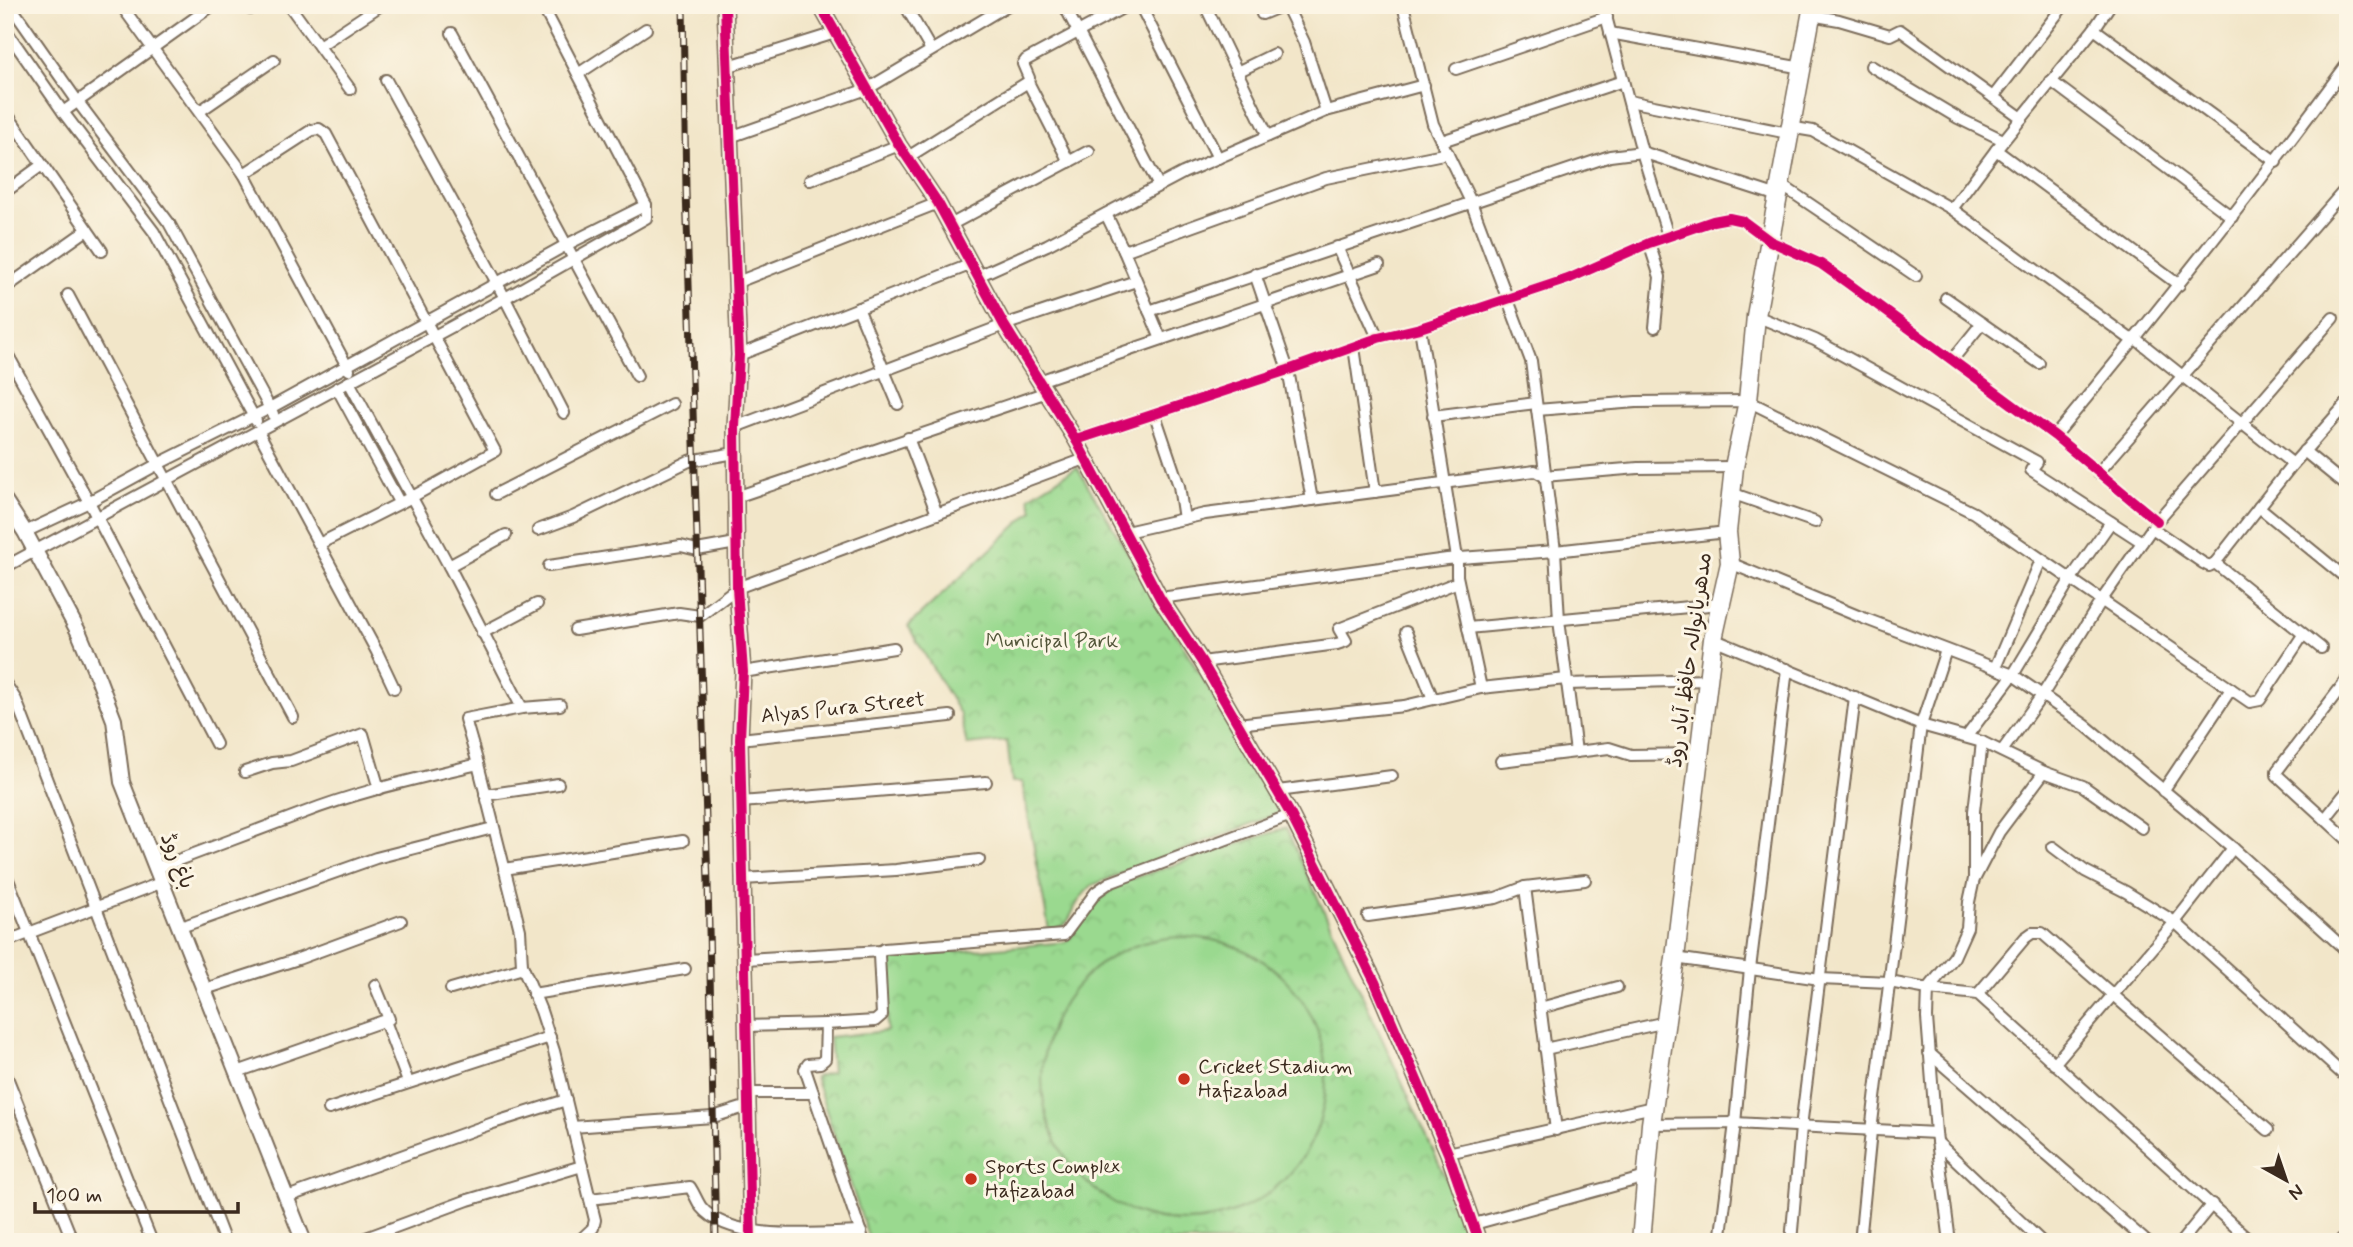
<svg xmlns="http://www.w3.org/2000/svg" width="2353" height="1247" viewBox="0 0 2353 1247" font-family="Mynerve,'Playpen Sans Arabic',sans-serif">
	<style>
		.park { fill: url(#park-crowns); stroke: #6a8256; stroke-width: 2 }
		.pitch { fill: #9ad98f; stroke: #6a8256; stroke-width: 2 }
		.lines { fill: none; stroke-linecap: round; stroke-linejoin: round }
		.minor-casing { stroke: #7b6c5a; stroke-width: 14 }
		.tertiary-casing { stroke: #7b6c5a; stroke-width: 18 }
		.primary-casing { stroke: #7b6c5a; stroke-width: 21 }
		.minor { stroke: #fff; stroke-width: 10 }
		.tertiary { stroke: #fff; stroke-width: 14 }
		.primary { stroke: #fff; stroke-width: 18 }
		.rail-casing { stroke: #3b2a1e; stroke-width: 7 }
		.rail { stroke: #fcf5e5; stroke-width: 4.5; stroke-dasharray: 13; stroke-linecap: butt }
		.cycleway-casing { stroke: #fcf5e5; stroke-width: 15 }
		.cycleway { stroke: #d6006c; stroke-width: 10 }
		.poi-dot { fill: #c8321e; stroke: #fcf5e5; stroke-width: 2.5 }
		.labels { text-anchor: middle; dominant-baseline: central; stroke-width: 6; stroke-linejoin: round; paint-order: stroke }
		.park-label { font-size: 21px; fill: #53563a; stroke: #fcf5e5 }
		.street-label { font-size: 21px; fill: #3b2a1e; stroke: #fcf5e5 }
		.poi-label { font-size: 21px; fill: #3b2a1e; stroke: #fcf5e5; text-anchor: start }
	</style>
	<defs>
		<pattern id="park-crowns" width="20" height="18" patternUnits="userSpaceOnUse" patternTransform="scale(1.75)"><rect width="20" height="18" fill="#9ad98f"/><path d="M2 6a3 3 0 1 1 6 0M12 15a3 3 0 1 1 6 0" fill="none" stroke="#86ba7b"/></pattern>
	</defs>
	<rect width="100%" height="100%" fill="#fcf5e5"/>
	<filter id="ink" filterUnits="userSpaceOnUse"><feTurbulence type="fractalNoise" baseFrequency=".0143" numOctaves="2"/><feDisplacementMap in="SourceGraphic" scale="14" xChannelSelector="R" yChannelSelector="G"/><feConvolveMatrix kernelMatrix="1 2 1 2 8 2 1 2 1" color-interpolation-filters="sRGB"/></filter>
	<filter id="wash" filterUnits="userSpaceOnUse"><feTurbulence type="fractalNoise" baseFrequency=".00686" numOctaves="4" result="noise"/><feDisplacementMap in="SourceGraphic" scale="28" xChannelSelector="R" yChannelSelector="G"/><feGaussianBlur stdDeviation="1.57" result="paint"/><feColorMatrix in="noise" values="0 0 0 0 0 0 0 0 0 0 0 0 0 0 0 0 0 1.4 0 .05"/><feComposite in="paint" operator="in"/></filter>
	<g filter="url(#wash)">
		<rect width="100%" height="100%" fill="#f2e6c9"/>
		<g class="park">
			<path d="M1077,467L1282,812L1092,885C1088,890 1083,894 1080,899C1069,914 1072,928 1049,930L1022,782H1012L1007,741L967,745L960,714L908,626L1033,510L1029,497Z"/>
			<path d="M1286,828L1458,1205L1471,1242H870L815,1077L832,1072L829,1037L887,1031L886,958L1066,942C1084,917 1098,897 1125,881Z"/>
		</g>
		<circle class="pitch" cx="1184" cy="1079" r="142"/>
	</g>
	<g filter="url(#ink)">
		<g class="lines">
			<g class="minor-casing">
				<g id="minor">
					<path d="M10,5L78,102L169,223L273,414"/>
					<path d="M121,5L244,174L349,370"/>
					<path d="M289,5L350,89"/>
					<path d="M905,5L931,50"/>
					<path d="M1064,5L1159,186"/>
					<path d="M1140,5L1218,158"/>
					<path d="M1205,5L1268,136"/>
					<path d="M1286,5L1304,42L1326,111"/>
					<path d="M1403,5L1433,124L1471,202L1531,361L1555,551L1559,620L1576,752"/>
					<path d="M1603,5L1642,152L1668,236"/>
					<path d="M250,9L255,5"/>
					<path d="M1262,14L1284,5"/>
					<path d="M1811,15L1839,20L1890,35L1900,30L2022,118"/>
					<path d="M5,29L63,112L154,232L256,421"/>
					<path d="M2094,29L2276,162"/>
					<path d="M452,33L637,376"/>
					<path d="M1610,33L1802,68"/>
					<path d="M319,46L381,5"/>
					<path d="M1871,66L1958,118L2003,140"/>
					<path d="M726,67L835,33"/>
					<path d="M1456,69L1607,17"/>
					<path d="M1237,72L1274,54"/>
					<path d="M578,74L646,29"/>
					<path d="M386,80L497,283L564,413"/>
					<path d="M2051,81L2232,217"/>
					<path d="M1028,82L1069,162"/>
					<path d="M1993,97L2064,5"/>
					<path d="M1629,101L1788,133"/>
					<path d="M5,111L102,251"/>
					<path d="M200,111L274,60"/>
					<path d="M63,112L213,5"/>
					<path d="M1789,127L1813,131L1952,209L2129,338L2136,339L2293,464"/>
					<path d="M730,137L867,89L1008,5"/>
					<path d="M1442,141L1623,81"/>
					<path d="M1996,150L2179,285"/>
					<path d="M908,157L1028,82L1029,78L1023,64L1026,60L1128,5"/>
					<path d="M244,174L312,130L319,129L326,134L495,451L412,497L319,544"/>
					<path d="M810,180L899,145"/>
					<path d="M1780,184L1916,276"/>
					<path d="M5,192L42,165"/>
					<path d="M1952,209L1996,150L2094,29L2110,5"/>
					<path d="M1106,214L1124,251L1161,339"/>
					<path d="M950,225L1089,151"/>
					<path d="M1649,243L1660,277L1655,327"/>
					<path d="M1337,247L1378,338"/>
					<path d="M1124,251L1326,178L1448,153"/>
					<path d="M1255,274L1288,370L1312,500"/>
					<path d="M978,276L1047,245L1183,173L1326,111L1424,85"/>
					<path d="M735,283L938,203"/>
					<path d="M5,288L87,230"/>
					<path d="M68,295L293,717"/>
					<path d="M1946,298L2039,363"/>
					<path d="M858,308L898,404"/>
					<path d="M1149,311L1610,156L1642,152L1778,196"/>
					<path d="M1756,316L1815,340L2037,462L2031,470L2142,542"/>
					<path d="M1420,328L1457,558V576L1481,688"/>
					<path d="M1354,347L1375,492"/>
					<path d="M5,350L89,502L216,744"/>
					<path d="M739,355L972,264"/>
					<path d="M1952,360L1982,323"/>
					<path d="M1039,381L1379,265"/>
					<path d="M349,382L449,566L522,708"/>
					<path d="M337,388L399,502"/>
					<path d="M1537,410L1636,402L1748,401L1974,513L2250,702L2260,700L2303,635"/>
					<path d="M1155,415L1179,486L1184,519"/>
					<path d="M1433,416L1536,403"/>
					<path d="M735,427L1004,325L1136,281"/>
					<path d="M258,431L377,652L394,688"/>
					<path d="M2055,436C2156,314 2254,191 2348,63"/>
					<path d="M908,438L937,514"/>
					<path d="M1076,440L1288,370L1378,338L1420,328L1568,279L1649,243L1713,221L1729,218L1743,221L1770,241L1821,264L1849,284L2055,436L2157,521"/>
					<path d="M2304,451L2348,487"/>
					<path d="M2098,473L2348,186"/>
					<path d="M1731,493L1815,522"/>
					<path d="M496,494L672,404"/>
					<path d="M736,497L1044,393"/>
					<path d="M2259,507L2341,574"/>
					<path d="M2152,528L2203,563L2209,566L2215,563L2293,464L2348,402"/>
					<path d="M538,530L573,517L689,461L735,453"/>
					<path d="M25,532L85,504L160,463L270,408L568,244L646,205"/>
					<path d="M1126,532L1205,514L1535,471L1544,476L1638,468L1734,467"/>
					<path d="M1730,563L1858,616L2013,675L2085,725L2233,848L2348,952"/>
					<path d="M2215,563L2321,648"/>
					<path d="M449,566L506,535"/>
					<path d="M549,566L681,546L697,550L736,543"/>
					<path d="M5,567L505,298L646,218V205L542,5"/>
					<path d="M1160,598L1447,559L1555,551L1727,532"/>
					<path d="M1468,628L1720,604"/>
					<path d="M575,630L679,613L700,616L737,588L1085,459"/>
					<path d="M1406,632L1433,699"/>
					<path d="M482,633L537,604"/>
					<path d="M1713,639L1921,725L1982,742L2044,772L2083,786L2142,828"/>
					<path d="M1202,662L1337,644L1346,641L1339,629L1458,582"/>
					<path d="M1995,668L2041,560"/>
					<path d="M743,672L894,648"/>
					<path d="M2348,678L2277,771V775L2348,840"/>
					<path d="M5,683L16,700L225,1242"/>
					<path d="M1567,684L1708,680"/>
					<path d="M560,705L522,708L465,719L478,764L520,930L522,965L541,1011L554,1051L595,1220L593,1228L578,1242"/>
					<path d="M1237,724L1404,706L1481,688L1566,679"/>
					<path d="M1967,736L2013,675L2070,580L2111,522"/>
					<path d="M740,739L950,716"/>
					<path d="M2002,751L2043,694L2101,601L2157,521L2333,318"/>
					<path d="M1501,761L1609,748L1631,755L1699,754"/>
					<path d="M245,772L272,763L291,761L363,734L379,789"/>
					<path d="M1278,791L1392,776"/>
					<path d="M2163,791L2231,689"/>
					<path d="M485,795L558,784"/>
					<path d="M741,802L986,782"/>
					<path d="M2325,819L2348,790"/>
					<path d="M2053,847L2085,871L2126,892L2175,922L2348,1079"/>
					<path d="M157,868C206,850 254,831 303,813C359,791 420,778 478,764"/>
					<path d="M504,869L683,841"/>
					<path d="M5,872L152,1242"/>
					<path d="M1975,878L1999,832L2044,772"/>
					<path d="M743,879L896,870L979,860"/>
					<path d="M1525,887L1556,1130"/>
					<path d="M1368,916L1496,898L1525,887L1585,880"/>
					<path d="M181,927L376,858L493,828"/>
					<path d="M5,942L163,882"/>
					<path d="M1675,958L1820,979L1889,982L1928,989L1978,994L2252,1242"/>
					<path d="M745,959L881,951L884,949L1064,935L1096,892L1109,883L1291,815"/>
					<path d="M205,989L298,959L401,921"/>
					<path d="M451,989L523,968"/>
					<path d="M533,994L685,969"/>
					<path d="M1978,994L2025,938L2032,933H2042L2268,1130"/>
					<path d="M1540,1008L1617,987"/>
					<path d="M385,1021L408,1082"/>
					<path d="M746,1026L826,1024"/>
					<path d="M1545,1049L1666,1022"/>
					<path d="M1929,1053L2147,1242"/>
					<path d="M2054,1064L2175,922L2233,848"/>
					<path d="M5,1072L73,1242"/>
					<path d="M237,1072L389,1019L375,985"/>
					<path d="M748,1093H813"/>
					<path d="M329,1109L550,1037"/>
					<path d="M1651,1124L1735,1123L1936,1133"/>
					<path d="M572,1127L713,1117L748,1106"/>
					<path d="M1937,1142L2042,1242"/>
					<path d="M1448,1153L1653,1107"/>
					<path d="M287,1197L493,1123L566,1100"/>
					<path d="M590,1199L690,1187C694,1193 697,1201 701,1207C730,1243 819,1233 861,1232"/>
					<path d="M1474,1224L1646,1177"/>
					<path d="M355,1242L468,1200L582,1166"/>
					<path d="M864,1242L805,1069L808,1064L820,1063L825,1059L826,1024L875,1021L882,1015L879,955L881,951"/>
					<path d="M1720,1242L1735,1123L1750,969L1787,669"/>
					<path d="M1791,1242L1801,1127L1855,697"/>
					<path d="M1860,1242L1871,1131L1921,725L1946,650"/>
					<path d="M1950,1242L1936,1133L1927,1018L1928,989L1954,957L1967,928L1969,902L1974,879V811L1982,742"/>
					<path d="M2181,1242L2212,1204"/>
				</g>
			</g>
			<g class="tertiary-casing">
				<g id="tertiary">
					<path d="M725,5L739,355L735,427L737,588L743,672L740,739L751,1242"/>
					<path d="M820,5L899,145L938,203L1004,325L1076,440L1160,598L1202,662L1291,815L1375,982L1448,1153L1479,1242"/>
					<path d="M5,501L25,532L79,633L98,678L114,720L122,782L304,1242"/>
				</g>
			</g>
			<g class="primary-casing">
				<g id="primary">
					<path d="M1641,1242L1651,1124L1675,958L1713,639L1730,563L1727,532L1734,467L1748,401L1756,316L1813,5"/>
					<path d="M2344,1242L2348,1238"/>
				</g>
			</g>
			<use href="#minor" class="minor"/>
			<use href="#tertiary" class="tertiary"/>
			<use href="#primary" class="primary"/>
			<g class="rail-casing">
				<path id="rail" d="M683,5L686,190L708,883L716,1242"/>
			</g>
			<use href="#rail" class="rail"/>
			<g class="cycleway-casing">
				<g id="cycleway">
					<path d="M725,5L739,355L735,427L737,588L743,672L740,739L751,1242"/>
					<path d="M820,5L899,145L938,203L1004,325L1076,440L1160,598L1202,662L1291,815L1375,982L1448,1153L1479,1242"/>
					<path d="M1076,440L1288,370L1378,338L1420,328L1568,279L1649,243L1713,221L1729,218L1743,221L1770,241L1821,264L1849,284L2055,436L2157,521"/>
				</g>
			</g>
			<use href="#cycleway" class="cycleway"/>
		</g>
	</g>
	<g class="poi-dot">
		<circle cx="1184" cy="1079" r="7"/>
		<circle cx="971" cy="1179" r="7"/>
	</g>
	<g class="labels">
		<g class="park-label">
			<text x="1052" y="641">Municipal Park</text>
		</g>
		<g class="street-label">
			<text transform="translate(1690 660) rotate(-82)">مدھریانوالہ حافظ آباد روڈ</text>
			<text transform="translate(843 708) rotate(-6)">Alyas Pura Street</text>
			<text transform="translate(177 861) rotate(68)">باغ روڈ</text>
		</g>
		<g class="poi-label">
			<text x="1198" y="1067">Cricket Stadium<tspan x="1198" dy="24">Hafizabad</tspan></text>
			<text x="985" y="1167">Sports Complex<tspan x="985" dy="24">Hafizabad</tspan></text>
		</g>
	</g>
	<rect width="2353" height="1247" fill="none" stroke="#fcf5e5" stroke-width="28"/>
	<g transform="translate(2286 1180) rotate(140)" stroke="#fcf5e5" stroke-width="5" paint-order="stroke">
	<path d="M0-5L12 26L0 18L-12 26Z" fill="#3b2a1e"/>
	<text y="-10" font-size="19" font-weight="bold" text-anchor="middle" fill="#3b2a1e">N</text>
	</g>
	<path d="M35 1202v10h203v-10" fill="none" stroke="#3b2a1e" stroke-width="3.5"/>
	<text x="46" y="1202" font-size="21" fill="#3b2a1e" stroke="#fcf5e5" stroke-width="5" paint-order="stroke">100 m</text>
</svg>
